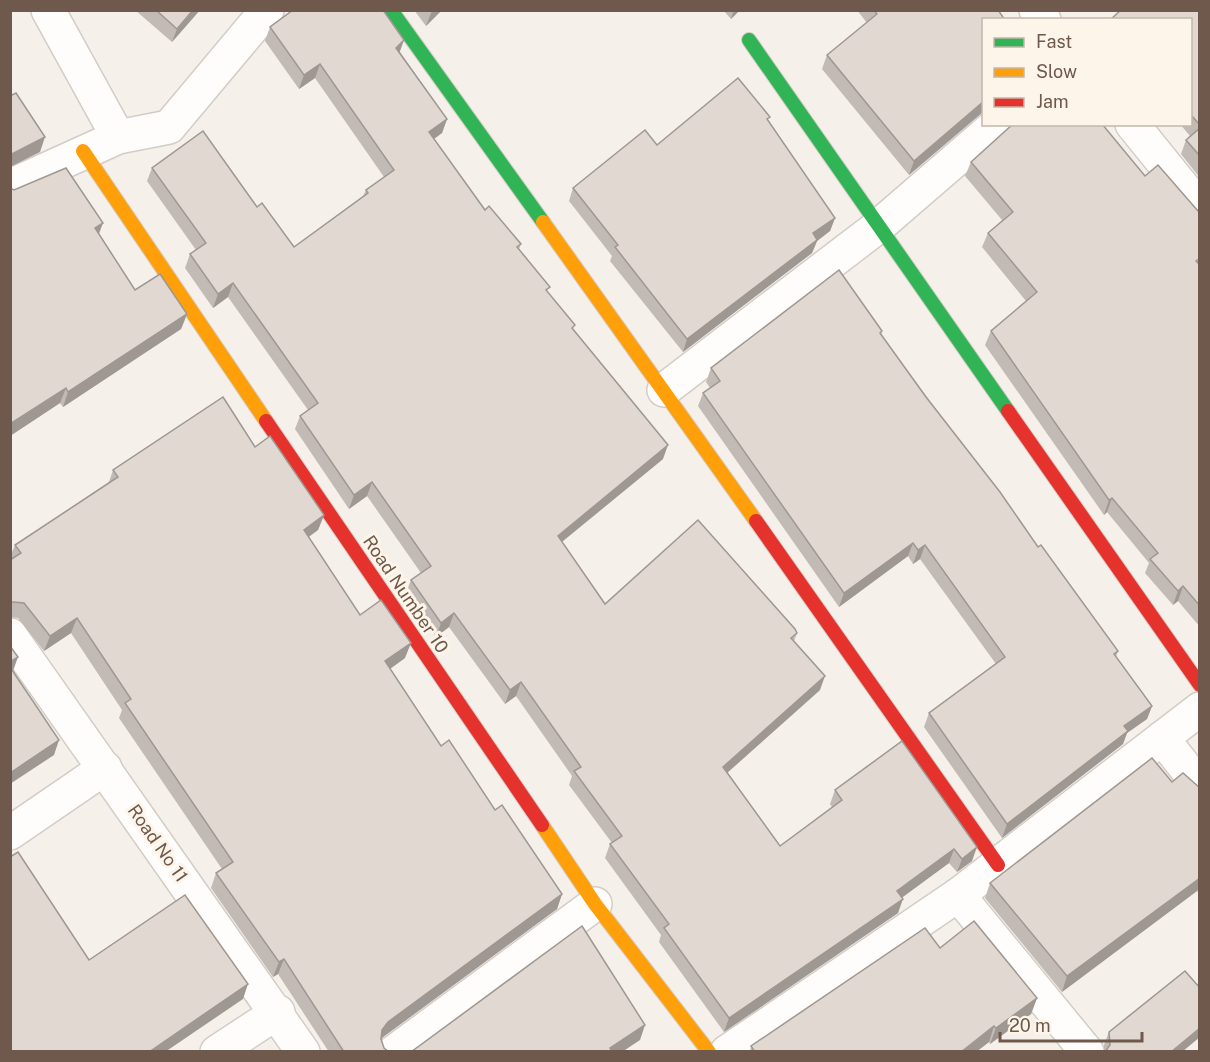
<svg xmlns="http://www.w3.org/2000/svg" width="1210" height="1062" viewBox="0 0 1210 1062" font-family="'Public Sans',sans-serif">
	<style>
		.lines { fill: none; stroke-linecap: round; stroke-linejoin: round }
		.street-casing { stroke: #d3cdc7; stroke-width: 36 }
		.fast-casing { stroke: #d4ccc6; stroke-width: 16 }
		.slow-casing { stroke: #d4ccc6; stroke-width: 16 }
		.jam-casing { stroke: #d4ccc6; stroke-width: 16 }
		.street { stroke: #fefdfc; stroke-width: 33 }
		.fast { stroke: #30b455; stroke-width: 14 }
		.slow { stroke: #ff9f0a; stroke-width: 14 }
		.jam { stroke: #e5322d; stroke-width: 14 }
		.wall { fill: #c2bab4 }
		.shaded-wall { fill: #9e9792 }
		.building { fill: #e1d8d1; stroke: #9e9792; stroke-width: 1.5 }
		.labels { text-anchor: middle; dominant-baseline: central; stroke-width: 6; stroke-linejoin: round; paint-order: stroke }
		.street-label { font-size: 18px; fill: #6f584c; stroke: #fdf5e9 }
	</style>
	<rect width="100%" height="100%" fill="#f5f0e9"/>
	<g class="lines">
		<g class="street-casing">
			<g id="street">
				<path d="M48,10L118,137"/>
				<path d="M1036,10L1044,20"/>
				<path d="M1132,124L1200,208"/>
				<path d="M10,186L118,137L169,127L267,10"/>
				<path d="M664,390L880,225L997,124"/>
				<path d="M10,635L303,1052"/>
				<path d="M1162,738L1200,786"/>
				<path d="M10,833L105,768"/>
				<path d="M958,895L1087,1052"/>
				<path d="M217,1052L278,1012"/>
				<path d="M394,1052L595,904"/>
				<path d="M727,1052L958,895L1200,709"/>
			</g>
		</g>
		<g class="fast-casing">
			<g id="fast">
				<path d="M391,10L543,222"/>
				<path d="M749,40L1008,411"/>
			</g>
		</g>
		<g class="slow-casing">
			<g id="slow">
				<path d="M83,151L266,421"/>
				<path d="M543,222L756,521"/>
				<path d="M542,825L595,904L709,1052"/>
			</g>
		</g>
		<g class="jam-casing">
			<g id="jam">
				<path d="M1008,411L1200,685"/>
				<path d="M266,421L542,825"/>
				<path d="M756,521L998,865"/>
			</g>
		</g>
		<use href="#street" class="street"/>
		<use href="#fast" class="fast"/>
		<use href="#slow" class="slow"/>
		<use href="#jam" class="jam"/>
	</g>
	<g class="wall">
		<path d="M135,10H200L172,42Z"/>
		<path d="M414,10H442L426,26Z"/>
		<path d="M723,10H740L731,19Z"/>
		<path d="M857,10H998L984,20V111L909,175L822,69L827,55L867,23Z"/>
		<path d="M1200,10V178L1181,154L1186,140L1190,136L1180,124H1191V20Z"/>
		<path d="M270,27L400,52L447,119L442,133L434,139L485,210L521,244L519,249L573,330L663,459L562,542L605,604L797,633L794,641L820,690L727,773L780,846L832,807L830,804L835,790L902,741L972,861L957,872L949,863L901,898L898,913L724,1032L659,942L661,935L605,858L610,844L612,843L569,785L572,776L516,696L505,704L449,627L436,637L406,593L411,580L421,573L367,496L349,509L295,429L300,416L308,410L228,297L213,308L185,268L190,254L196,250L147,181L152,168L257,207L294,247L363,196L366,190L384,177L315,78L299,89L265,41Z"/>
		<path d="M768,121L835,218L830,231L817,241L812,253L683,352L610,261L612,256L569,201L573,188L657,145Z"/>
		<path d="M1013,124H1104L1103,125L1145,176L1200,211V627L1178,601L1173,605L1145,573L1149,563L1107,512L1104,515L985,345L991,331L1026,301L982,247L988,233L1002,220L965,176L971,162Z"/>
		<path d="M103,223L99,234L135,290L187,314L181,329L63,407L60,403L10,436Z"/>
		<path d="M882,331L881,335L1038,547L1118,651L1116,657L1152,706L1147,719L1127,733L1123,744L1002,838L924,727L929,713L996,664L920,559L913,564L908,556L839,607L698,406L703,393L710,388L706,382L711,368Z"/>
		<path d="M255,447L324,515L318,530L309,537L360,615L405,658L390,669L441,746L495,810L562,894L557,909L383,1037L381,1039L384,1048L389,1052H329L278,974L273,977L211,888L216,873L222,869L119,718L122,710L71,633L44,651L18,618L10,617V557L15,545L109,482L113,470Z"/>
		<path d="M1172,782L1200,788V895L1197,891L1062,992L985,898L990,883Z"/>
		<path d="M940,948L1037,998L1031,1014L990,1044L989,1042L976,1052H750L751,1046Z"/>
		<path d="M1109,1032L1182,1052H1104V1045Z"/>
	</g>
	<g class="shaded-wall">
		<path d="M193,10H200L172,42L177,29Z"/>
		<path d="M433,10H442L426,26L431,13Z"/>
		<path d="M734,10H740L731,19Z"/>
		<path d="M404,40L399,54L396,48Z"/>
		<path d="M320,64L315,78L299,89L304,75Z"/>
		<path d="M984,101V111L909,175L914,161Z"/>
		<path d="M447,119L442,133L424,146L429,132Z"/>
		<path d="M45,137L40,152L10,167V155Z"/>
		<path d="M835,218L830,231L817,241L812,253L683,352L687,339L813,233Z"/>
		<path d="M103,223L97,238L95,228Z"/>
		<path d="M233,283L228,297L213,308L218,294Z"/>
		<path d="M187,314L181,329L63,407L68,392Z"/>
		<path d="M66,388L60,403L10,436V424Z"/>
		<path d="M668,445L663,459L553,549L558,536Z"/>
		<path d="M372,482L367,496L349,509L354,495Z"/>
		<path d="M1112,498L1107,512L1104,515L1109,500Z"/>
		<path d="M324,515L318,530L298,544L304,530Z"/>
		<path d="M913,543L908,556L839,607L844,593Z"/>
		<path d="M925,545L920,559L913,564L918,550Z"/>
		<path d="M1183,586L1178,601L1173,605L1178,591Z"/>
		<path d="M454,613L449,627L436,637L441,623Z"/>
		<path d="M77,618L71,633L44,651L50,636Z"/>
		<path d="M411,643L405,658L380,676L385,661Z"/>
		<path d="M18,657L13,671L10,673V662Z"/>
		<path d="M825,676L820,690L718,781L723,767Z"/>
		<path d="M521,682L516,696L505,704L510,690Z"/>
		<path d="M1152,706L1147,719L1127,733L1123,744L1002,838L1007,824L1124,726Z"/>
		<path d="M59,740L54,755L10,784V773Z"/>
		<path d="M977,847L972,861L957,872L962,859Z"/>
		<path d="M954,849L949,863L892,905L897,891Z"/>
		<path d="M1200,878V885L1197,891L1062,992L1067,976Z"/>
		<path d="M562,894L557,909L383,1037L377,1045L382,1030L388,1022Z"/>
		<path d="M903,899L898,913L724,1032L729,1018Z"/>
		<path d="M284,959L278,974L273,977L279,962Z"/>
		<path d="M248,984L243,999L165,1052H149Z"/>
		<path d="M1037,998L1031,1014L990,1044L996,1028Z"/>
		<path d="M645,1025L640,1040L622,1052H609L610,1048Z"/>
		<path d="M994,1026L989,1042L976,1052H961Z"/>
		<path d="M1200,1028V1037L1182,1052H1171Z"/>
	</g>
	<g class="building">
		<path d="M156,10H193L177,29Z"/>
		<path d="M293,10H383L404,40L396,48L447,119L429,132L485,210L489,206L521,244L517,247L550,287L546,290L575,325L572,328L668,445L558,536L605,604L698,520L795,629L797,633L791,638L825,676L723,767L780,846L842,800L835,790L902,741L977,847L962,859L954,849L897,891L903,899L729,1018L664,928L669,924L610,844L622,836L574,771L581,767L521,682L510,690L454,613L441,623L411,580L431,566L372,482L354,495L300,416L318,403L233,283L218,294L190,254L206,243L152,168L203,131L257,207L262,203L294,247L368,193L366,190L394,170L320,64L304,75L270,27Z"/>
		<path d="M874,10H998L1005,20H984V101L914,161L827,55L877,14Z"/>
		<path d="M1121,10H1200V125L1191,115V20H1110Z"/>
		<path d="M738,78L770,117L767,119L835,218L813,233L817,240L687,339L615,247L618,245L573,188L645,130L657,145Z"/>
		<path d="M16,93L45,137L10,155V96Z"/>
		<path d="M1013,124H1102L1145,176L1158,165L1198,211H1200V258L1196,261L1200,265V606L1183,586L1178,591L1150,559L1158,553L1112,498L1109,500L991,331L1037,292L988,233L1013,212L971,162Z"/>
		<path d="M1200,128V156L1186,140Z"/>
		<path d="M66,168L103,223L95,228L135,290L160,274L187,314L68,392L66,388L10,424V188L14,190Z"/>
		<path d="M839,270L882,331L880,333L926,397L1000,492L1038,547L1041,545L1118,651L1114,654L1152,706L1124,726L1128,731L1007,824L929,713L1005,657L925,545L918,550L913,543L844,593L703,393L720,381L711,368Z"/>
		<path d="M223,397L255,447L270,436L324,515L304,530L360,615L381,600L411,643L385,661L441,746L449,740L495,810L502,805L562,894L388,1022L382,1030L381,1039L384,1048L389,1052H344L284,959L279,962L216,873L233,862L125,703L131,699L77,618L50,636L24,603L13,602H10V560L21,553L15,545L118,477L113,470Z"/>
		<path d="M10,646L18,657L10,662Z"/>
		<path d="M10,667L59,740L10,773Z"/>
		<path d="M1152,758L1172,782L1183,773L1200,788V878L1067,976L990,883Z"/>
		<path d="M18,852L89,960L185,895L248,984L149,1052H10V857Z"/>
		<path d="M974,921L1037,998L996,1028L994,1026L961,1052H755L751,1046L925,928L940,948Z"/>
		<path d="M582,926L645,1025L610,1048L612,1052H411Z"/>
		<path d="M1185,971L1200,988V1028L1171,1052H1105L1110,1045L1109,1032Z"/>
	</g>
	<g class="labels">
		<g class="street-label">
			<text transform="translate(406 594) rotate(56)">Road Number 10</text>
			<text transform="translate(158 843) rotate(55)">Road No 11</text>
		</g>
	</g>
	<rect width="1210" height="1062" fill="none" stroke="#6f584c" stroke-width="24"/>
	<rect x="982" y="18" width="210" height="108" fill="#fdf5e9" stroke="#c4b6aa" stroke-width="1.5"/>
	<rect x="994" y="38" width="30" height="9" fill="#30b455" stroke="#c4b6aa" stroke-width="1.5"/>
	<text x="1036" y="48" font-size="18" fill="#6f584c">Fast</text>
	<rect x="994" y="68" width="30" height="9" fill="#ff9f0a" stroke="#c4b6aa" stroke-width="1.5"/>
	<text x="1036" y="78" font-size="18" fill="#6f584c">Slow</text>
	<rect x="994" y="98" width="30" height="9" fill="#e5322d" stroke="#c4b6aa" stroke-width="1.5"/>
	<text x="1036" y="108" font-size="18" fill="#6f584c">Jam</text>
	<path d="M1000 1032v9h142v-9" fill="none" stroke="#6f584c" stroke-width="3"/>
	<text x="1009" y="1032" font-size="18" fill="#6f584c" stroke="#fdf5e9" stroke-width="4.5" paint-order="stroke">20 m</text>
</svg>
